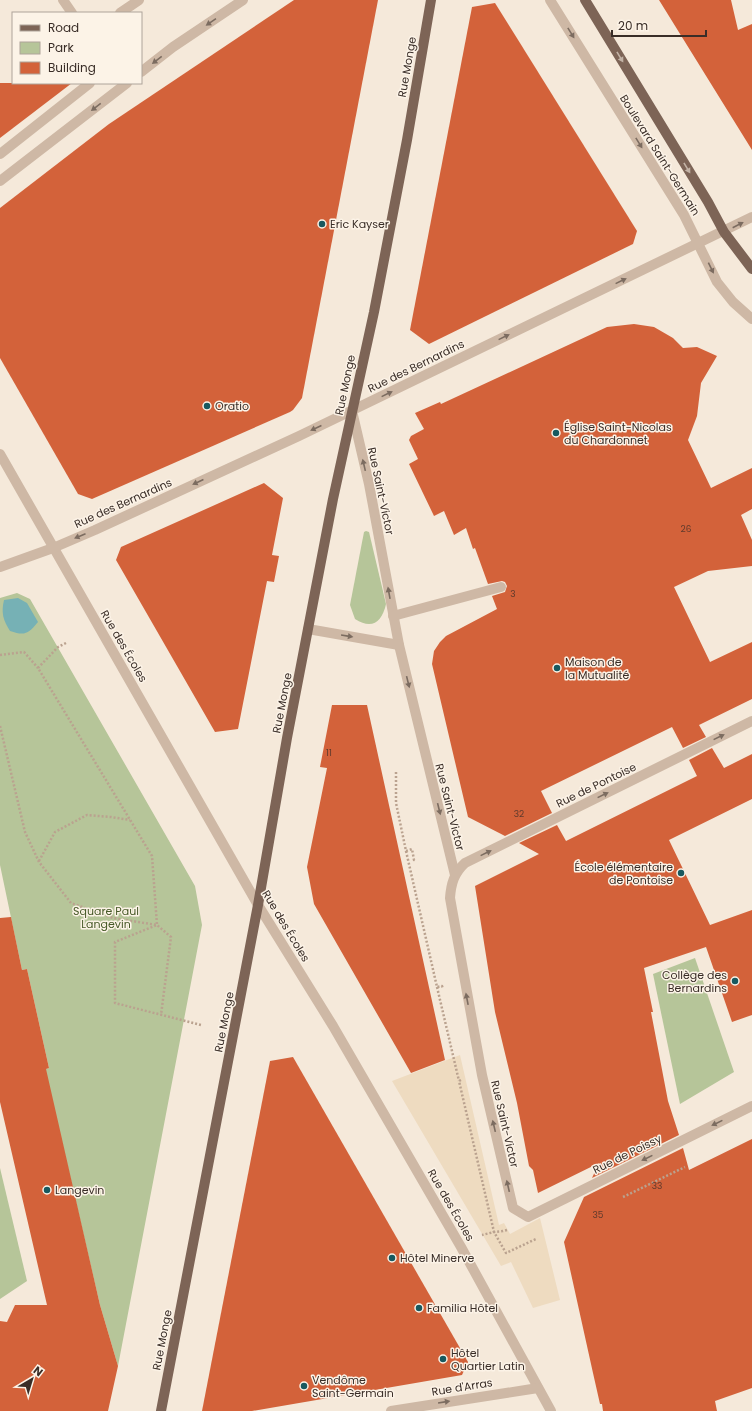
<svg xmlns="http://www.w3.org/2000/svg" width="752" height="1411" viewBox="0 0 752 1411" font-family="Poppins,sans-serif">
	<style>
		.green { fill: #b6c599 }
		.plaza { fill: #eedbc0 }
		.water { fill: #76b1b5 }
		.building { fill: #d3623a }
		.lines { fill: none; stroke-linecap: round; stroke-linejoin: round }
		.path { stroke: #baa28f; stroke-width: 2.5; stroke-dasharray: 2 2; stroke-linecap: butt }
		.minor { stroke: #ceb8a5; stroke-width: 10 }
		.major { stroke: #7d6456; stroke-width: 10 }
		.oneway { fill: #7c6c60 }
		.oneway2 { fill: #c3b3a6 }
		.poi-dot { fill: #18595f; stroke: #fcf3e7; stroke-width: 1.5 }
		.labels { text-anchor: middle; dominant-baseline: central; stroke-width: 3; stroke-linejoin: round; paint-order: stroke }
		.number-label { font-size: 9px; fill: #603a2c }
		.street-label { font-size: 11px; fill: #392d27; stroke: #fcf3e7 }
		.poi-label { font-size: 11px; fill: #392d27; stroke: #fcf3e7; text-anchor: start }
		.park-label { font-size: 11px; fill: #475a28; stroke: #fcf3e7 }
	</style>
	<rect width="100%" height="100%" fill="#f5e9da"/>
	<g class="green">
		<path d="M366,531L369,532L386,604C382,622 372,630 355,619L350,605L364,532Z"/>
		<path d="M17,593L30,599L195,886L202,925L118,1366L100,1305L45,1069L49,1068L27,969L22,970L0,865V598Z"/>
		<path d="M695,958L734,1072L680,1104L653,974Z"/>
		<path d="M0,1168L27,1281L0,1299Z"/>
	</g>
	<path class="plaza" d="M460,1055L499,1225L504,1223L510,1234L540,1218L560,1300L533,1308L511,1262L501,1266L392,1081Z"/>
	<path class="water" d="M18,598L27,603L38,622C28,634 25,636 10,631C3,620 1,613 4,600Z"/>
	<g class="building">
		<path d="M294,0H378L302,398L293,410L290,412L92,499L78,494L0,358V208L109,124Z"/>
		<path d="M659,0H731L738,30L752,24V150Z"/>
		<path d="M495,3L637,231L633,244L429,344L410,330L472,7Z"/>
		<path d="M0,83H72L0,138Z"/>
		<path d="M634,324L654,327L673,338L683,348L697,347L717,356L701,383L697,416L688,440L711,488L752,468V509L741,515L752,540V566L708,571L674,587L710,662L752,642V699L699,725L706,737L683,748L672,727L541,791L552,813L505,836L468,817L432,664L434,651L440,642L446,636L497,609L492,596L505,592L507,586L505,582L502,581L488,584L475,548L473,549L466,528L454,535L444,511L434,516L409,464L418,459L409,440L411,436L424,429L415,413L440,402L441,404L607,327Z"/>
		<path d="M264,483L283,498L272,555L279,556L274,582L267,581L238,729L215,732L116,560L121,547Z"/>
		<path d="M332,705H367L445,1060L411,1073L314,904L307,867L327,768L320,767Z"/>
		<path d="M712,748L724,768L752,754V799L669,840L710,925L752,910V1015L732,1022L706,947L644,968L653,1012H651L668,1101L679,1135L592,1178L599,1163L538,1193L533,1170L529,1166L517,1103L495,1012L475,886L539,854L519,843L557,825L566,841L697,776L689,760Z"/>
		<path d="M11,917L22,970L27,969L49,1068L46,1069L100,1305L118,1366L108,1411H0V1321L7,1322L15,1305H47L0,1102V918Z"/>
		<path d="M293,1057L468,1362L462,1375L252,1411H202L270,1061Z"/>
		<path d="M752,1139V1388L715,1401L717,1411H603L602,1404H600L593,1373L564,1242L584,1197L683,1148L689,1170Z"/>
	</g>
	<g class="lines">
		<g class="path">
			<path d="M66,643L58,647L38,668L152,856L157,925L115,942V1003L201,1025"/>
			<path d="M0,655L24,652L38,668"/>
			<path d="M0,726L25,832L39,862L71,903L113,918L157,925L171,937L161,1015"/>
			<path d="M396,772V803L406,851L412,849L414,860L416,859"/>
			<path d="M406,851L437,987L442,986L443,989"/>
			<path d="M39,861L55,832L87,815L111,817L130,820"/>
			<path d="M437,987L459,1081"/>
			<path d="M461,1080L459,1081L494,1232L482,1235"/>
			<path d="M623,1197L685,1167"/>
			<path d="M507,1230L503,1231L494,1232L506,1253L536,1239"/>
		</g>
		<g class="minor">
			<path d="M63,0L72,13"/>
			<path d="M550,0L684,215L717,282L733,302L752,319"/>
			<path d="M120,13L139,0"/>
			<path d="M141,72L173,47L243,0"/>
			<path d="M0,154L90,83"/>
			<path d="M0,181L127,83"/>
			<path d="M352,411L369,484L399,645L455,875"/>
			<path d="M0,454L258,905L333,1026L461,1247L551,1411"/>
			<path d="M0,567L53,548L95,530L299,436L752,217"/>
			<path d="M393,616L501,587"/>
			<path d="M308,629L399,645"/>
			<path d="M752,721L465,863C454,873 451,884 450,898L482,1075L513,1208L528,1217L752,1106"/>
			<path d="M391,1411L538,1388"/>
		</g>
		<g class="major">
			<path d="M585,0L708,202L724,232L752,269"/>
			<path d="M161,1411L258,905L287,738L333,499L374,312L407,140L431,0"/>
		</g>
	</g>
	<defs><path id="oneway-solid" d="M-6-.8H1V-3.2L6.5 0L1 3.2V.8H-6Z"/></defs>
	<g class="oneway">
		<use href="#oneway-solid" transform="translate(211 22) rotate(146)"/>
		<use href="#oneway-solid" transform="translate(571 33) rotate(58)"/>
		<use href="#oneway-solid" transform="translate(157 60) rotate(142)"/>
		<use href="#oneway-solid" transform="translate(96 107) rotate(142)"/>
		<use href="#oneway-solid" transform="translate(639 143) rotate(58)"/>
		<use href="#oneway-solid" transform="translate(738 225) rotate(-27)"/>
		<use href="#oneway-solid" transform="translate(711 268) rotate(64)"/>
		<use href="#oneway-solid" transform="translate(621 281) rotate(-26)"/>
		<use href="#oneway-solid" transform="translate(504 337) rotate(-26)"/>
		<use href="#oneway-solid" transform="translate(387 394) rotate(-26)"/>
		<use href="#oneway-solid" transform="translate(316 428) rotate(155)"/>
		<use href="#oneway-solid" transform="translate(364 465) rotate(-103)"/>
		<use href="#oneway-solid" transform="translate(198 482) rotate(155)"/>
		<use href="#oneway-solid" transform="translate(80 536) rotate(157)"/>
		<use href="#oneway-solid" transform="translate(389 593) rotate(-100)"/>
		<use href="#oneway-solid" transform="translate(347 636) rotate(9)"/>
		<use href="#oneway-solid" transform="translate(408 682) rotate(76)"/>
		<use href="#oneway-solid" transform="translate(719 737) rotate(-26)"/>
		<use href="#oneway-solid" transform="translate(603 795) rotate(-26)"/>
		<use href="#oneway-solid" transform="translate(439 809) rotate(76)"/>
		<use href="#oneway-solid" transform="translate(486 853) rotate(-26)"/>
		<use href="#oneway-solid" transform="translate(467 999) rotate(-101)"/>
		<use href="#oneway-solid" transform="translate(717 1123) rotate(154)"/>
		<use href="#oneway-solid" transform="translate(494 1126) rotate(-103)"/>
		<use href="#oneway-solid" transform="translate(647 1158) rotate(154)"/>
		<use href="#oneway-solid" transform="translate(508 1186) rotate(-103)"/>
		<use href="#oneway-solid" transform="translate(444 1402) rotate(-9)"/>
	</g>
	<g class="oneway2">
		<use href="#oneway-solid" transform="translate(620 57) rotate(59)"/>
		<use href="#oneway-solid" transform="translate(687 168) rotate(59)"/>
	</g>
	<g class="poi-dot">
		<circle cx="322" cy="224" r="4"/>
		<circle cx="207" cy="406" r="4"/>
		<circle cx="556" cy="433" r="4"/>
		<circle cx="557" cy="668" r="4"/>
		<circle cx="681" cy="873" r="4"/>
		<circle cx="735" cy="981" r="4"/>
		<circle cx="47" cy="1190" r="4"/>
		<circle cx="392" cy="1258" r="4"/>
		<circle cx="419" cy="1308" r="4"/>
		<circle cx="443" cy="1359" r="4"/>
		<circle cx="304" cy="1386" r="4"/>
	</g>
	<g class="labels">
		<g class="number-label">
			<text x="686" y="529">26</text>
			<text x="513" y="594">3</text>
			<text x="329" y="753">11</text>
			<text x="519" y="814">32</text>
			<text x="657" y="1186">33</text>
			<text x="598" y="1215">35</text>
		</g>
		<g class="street-label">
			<text transform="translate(407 67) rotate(-80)">Rue Monge</text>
			<text transform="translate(660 155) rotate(58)">Boulevard Saint-Germain</text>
			<text transform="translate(416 366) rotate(-26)">Rue des Bernardins</text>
			<text transform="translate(345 385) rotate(-78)">Rue Monge</text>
			<text transform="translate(381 491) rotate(78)">Rue Saint-Victor</text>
			<text transform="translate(123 503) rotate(-24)">Rue des Bernardins</text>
			<text transform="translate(124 646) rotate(60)">Rue des Écoles</text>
			<text transform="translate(282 703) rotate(-79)">Rue Monge</text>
			<text transform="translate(596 785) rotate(-26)">Rue de Pontoise</text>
			<text transform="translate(450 807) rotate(76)">Rue Saint-Victor</text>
			<text transform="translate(286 926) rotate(59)">Rue des Écoles</text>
			<text transform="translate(224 1022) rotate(-79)">Rue Monge</text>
			<text transform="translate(505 1124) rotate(77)">Rue Saint-Victor</text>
			<text transform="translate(627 1154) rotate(-26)">Rue de Poissy</text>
			<text transform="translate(451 1205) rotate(60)">Rue des Écoles</text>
			<text transform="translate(162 1340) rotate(-79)">Rue Monge</text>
			<text transform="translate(462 1387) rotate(-9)">Rue d'Arras</text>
		</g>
		<g class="poi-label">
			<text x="330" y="224">Eric Kayser</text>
			<text x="215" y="406">Oratio</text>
			<text x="564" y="427">Église Saint-Nicolas<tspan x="564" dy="13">du Chardonnet</tspan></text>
			<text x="565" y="662">Maison de<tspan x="565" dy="13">la Mutualité</tspan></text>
			<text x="673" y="867" text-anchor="end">École élémentaire<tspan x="673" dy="13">de Pontoise</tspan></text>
			<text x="727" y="975" text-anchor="end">Collège des<tspan x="727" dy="13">Bernardins</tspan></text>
			<text x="55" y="1190">Langevin</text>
			<text x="400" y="1258">Hôtel Minerve</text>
			<text x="427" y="1308">Familia Hôtel</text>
			<text x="451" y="1353">Hôtel<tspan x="451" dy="13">Quartier Latin</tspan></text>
			<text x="312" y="1380">Vendôme<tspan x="312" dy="13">Saint-Germain</tspan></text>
		</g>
		<g class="park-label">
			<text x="106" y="911">Square Paul<tspan x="106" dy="13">Langevin</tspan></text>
		</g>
	</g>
	<rect x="12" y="12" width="130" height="72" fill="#fcf3e7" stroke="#aea49a"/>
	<rect x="20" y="25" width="20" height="6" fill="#7d6456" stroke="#aea49a"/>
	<text x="48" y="32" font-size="12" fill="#392d27">Road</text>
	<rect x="20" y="42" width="20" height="12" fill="#b6c599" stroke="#aea49a"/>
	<text x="48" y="52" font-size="12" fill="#392d27">Park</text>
	<rect x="20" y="62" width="20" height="12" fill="#d3623a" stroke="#aea49a"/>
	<text x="48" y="72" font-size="12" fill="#392d27">Building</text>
	<g transform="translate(32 1379) rotate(38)" stroke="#fcf3e7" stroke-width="3" paint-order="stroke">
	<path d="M0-3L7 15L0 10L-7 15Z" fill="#392d27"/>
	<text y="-6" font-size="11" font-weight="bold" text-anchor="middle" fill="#392d27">N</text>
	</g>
	<path d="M612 30v6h94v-6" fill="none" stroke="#392d27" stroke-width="2"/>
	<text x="618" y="30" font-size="12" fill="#392d27" stroke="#fcf3e7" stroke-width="3" paint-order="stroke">20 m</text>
</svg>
